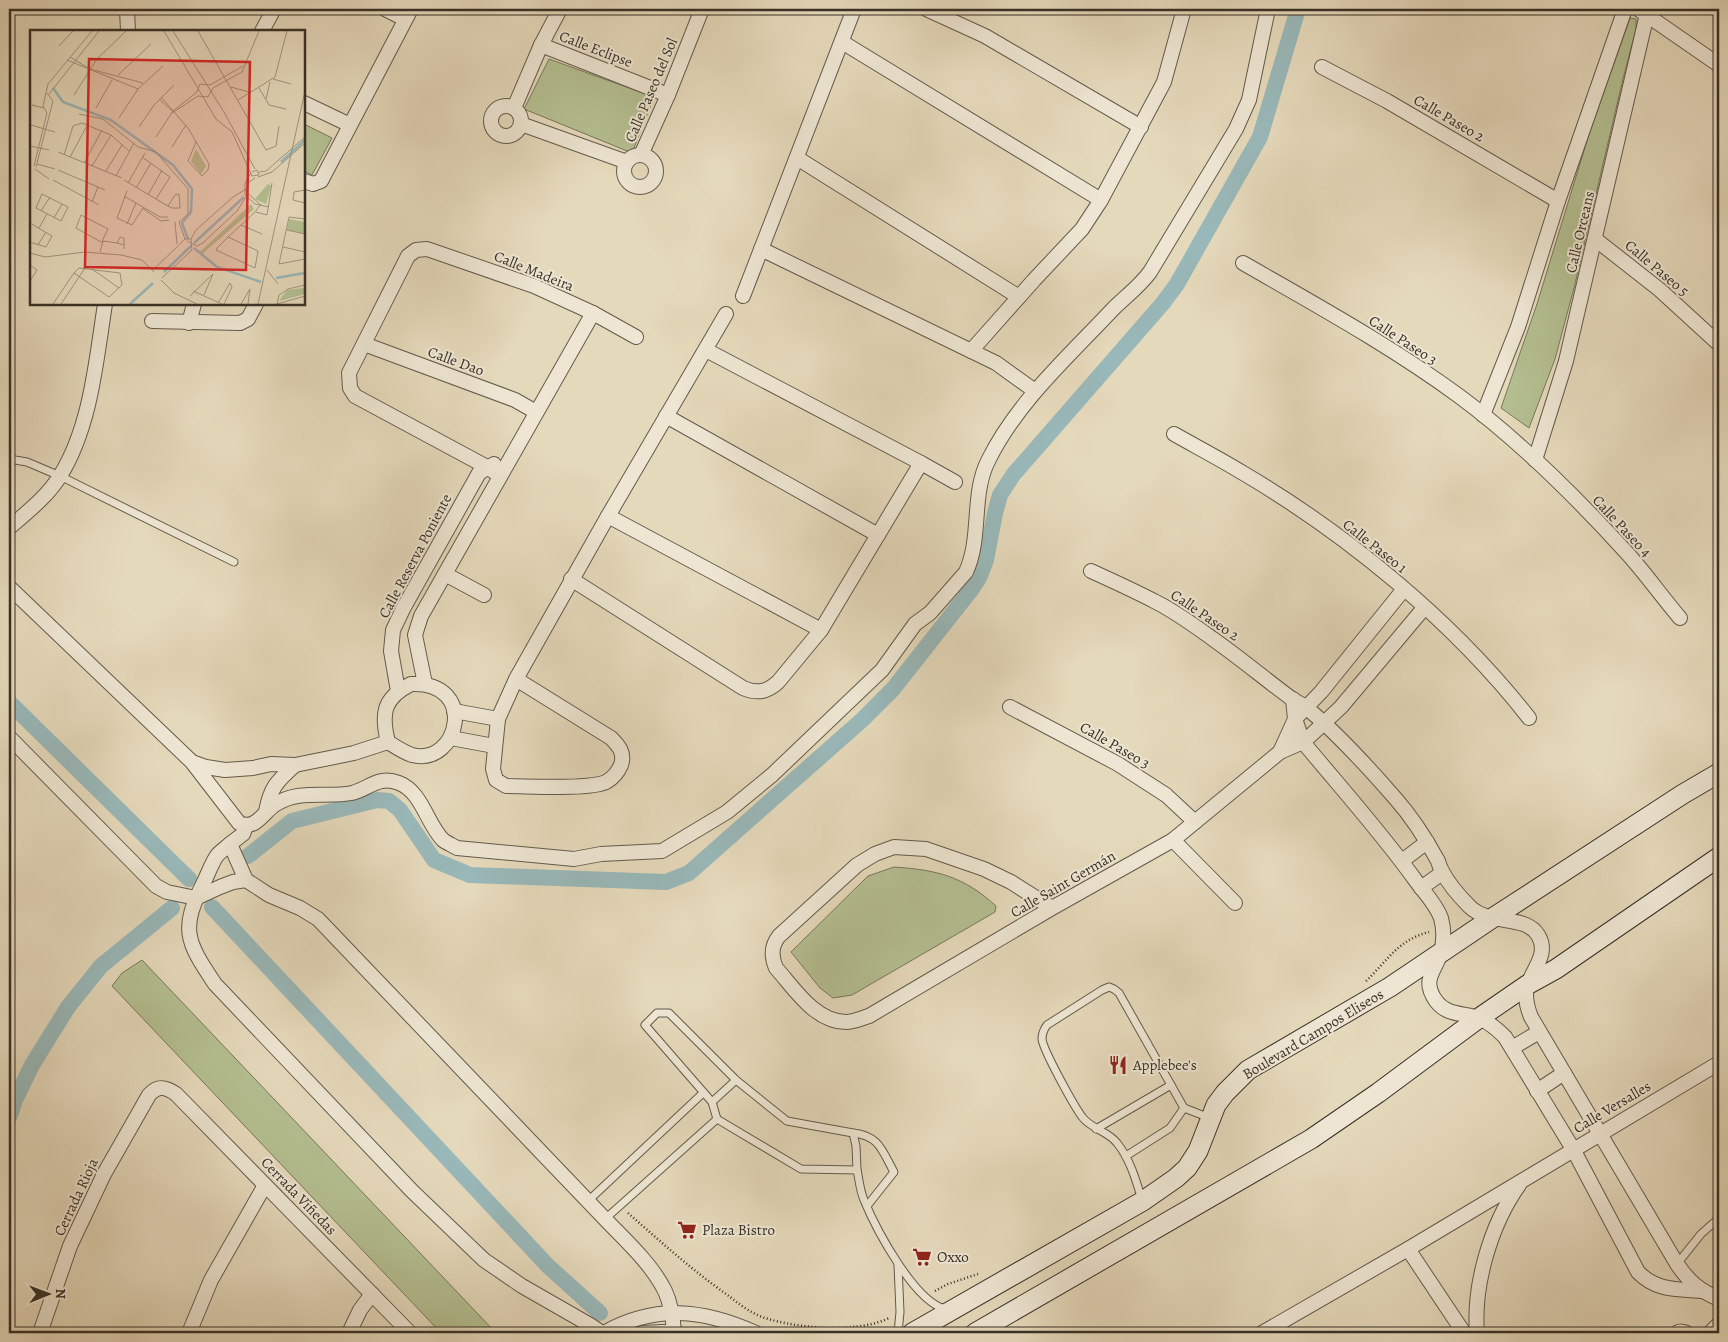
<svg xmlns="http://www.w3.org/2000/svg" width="1728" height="1342" viewBox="0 0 1728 1342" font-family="Alegreya,serif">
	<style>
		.green { fill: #b4bf91; stroke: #76785c }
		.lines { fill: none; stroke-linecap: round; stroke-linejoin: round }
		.canal { stroke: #99b8b9; stroke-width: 16 }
		.lane-casing { stroke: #635b4c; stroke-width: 9 }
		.street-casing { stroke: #635b4c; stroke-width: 16 }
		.secondary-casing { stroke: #383127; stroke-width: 21 }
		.path { stroke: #383127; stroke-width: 2.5; stroke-dasharray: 1 2.5; stroke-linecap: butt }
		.lane { stroke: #eee6d3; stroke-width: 7 }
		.street { stroke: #eee6d3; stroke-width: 14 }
		.secondary { stroke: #eee6d3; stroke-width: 19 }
		.labels { text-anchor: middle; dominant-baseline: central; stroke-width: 4; stroke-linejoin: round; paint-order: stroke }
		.street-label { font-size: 15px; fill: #383127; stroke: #eee6d3 }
		.poi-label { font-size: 15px; fill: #383127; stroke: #eee6d3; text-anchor: start }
		.inset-river { fill: none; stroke: #99b8b9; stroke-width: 2.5 }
		.inset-road { fill: none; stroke: #a09680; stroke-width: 1 }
		.view { fill: #d62828; fill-opacity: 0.15; stroke: #d62828; stroke-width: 2.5 }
		.inset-edge { fill: none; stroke: #383127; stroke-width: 2.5 }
	</style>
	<rect width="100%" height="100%" fill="#e5d9bb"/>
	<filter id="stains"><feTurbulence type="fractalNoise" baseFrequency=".004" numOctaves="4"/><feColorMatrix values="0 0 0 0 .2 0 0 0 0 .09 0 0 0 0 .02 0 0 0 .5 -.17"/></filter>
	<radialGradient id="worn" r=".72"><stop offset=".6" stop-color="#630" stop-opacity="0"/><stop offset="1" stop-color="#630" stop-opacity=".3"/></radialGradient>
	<g class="green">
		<path d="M1630,18L1636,19V29L1623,79L1574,288L1555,359L1529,428L1501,408L1537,304L1590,131Z"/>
		<path d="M549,59L654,97L632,153L524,109Z"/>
		<path d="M304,124L332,138L312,175L304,171Z"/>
		<path d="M894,867C937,870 963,876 996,906L995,912L852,995L833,998L820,988L791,952L868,876Z"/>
		<path d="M142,960L496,1333H441L112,986L122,973Z"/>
	</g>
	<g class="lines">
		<g class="canal">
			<path d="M9,702L189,879"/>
			<path d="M248,856L292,821L377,800L389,801L400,810L434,860L470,875L666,882L689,873L862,720L893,689L971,590L979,578L986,560L995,513L1000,495L1013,475L1163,303L1177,284L1260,137L1298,9"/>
			<path d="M212,907L548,1266L600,1313"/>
			<path d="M9,1118L15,1100L32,1065L68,1007L101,966L172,908"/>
		</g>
		<g class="lane-casing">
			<g id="lane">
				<path d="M9,459L27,462L60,476L234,562"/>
				<path d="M736,1080L712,1102L717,1119L801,1169L857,1170C859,1179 860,1191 864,1200C876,1229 914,1301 945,1309"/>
				<path d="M712,1102L645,1025L657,1013H669L736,1080L787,1121L853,1133L856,1146L857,1170"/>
				<path d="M1096,1129L1171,1085"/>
				<path d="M853,1133C880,1136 882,1151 894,1172L867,1206"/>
				<path d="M1126,1156L1170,1128L1184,1108"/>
				<path d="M1142,1200C1136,1180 1130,1159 1117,1143C1109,1132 1092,1129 1083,1118C1075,1108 1043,1050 1042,1039C1042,1033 1044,1029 1047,1025L1102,990L1109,987L1114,989L1119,993L1184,1108L1210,1118"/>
				<path d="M588,1201L703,1093"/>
				<path d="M605,1219L717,1119"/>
				<path d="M1677,1264L1701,1234L1719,1218"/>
				<path d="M898,1265L900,1312L898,1333"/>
				<path d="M1671,1333C1678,1326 1686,1327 1693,1333"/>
				<path d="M1705,1333L1719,1319"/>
			</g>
		</g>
		<g class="street-casing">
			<g id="street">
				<path d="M127,9L128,31"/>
				<path d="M385,9L405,19"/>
				<path d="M926,9L985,36L1141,127"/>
				<path d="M1638,9L1719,65"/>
				<path d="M262,31L274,9"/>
				<path d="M842,42L1101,200"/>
				<path d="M541,45L668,95"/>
				<path d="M1322,67L1387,101L1558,201"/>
				<path d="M304,103L350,125"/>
				<circle cx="506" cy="121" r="15"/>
				<path d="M514,108L541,45L560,9"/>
				<path d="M521,124L627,162"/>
				<circle cx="640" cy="171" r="16"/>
				<path d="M641,155L668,95L702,9"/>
				<path d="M797,158L1019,297"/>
				<path d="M304,181L313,184L321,181L411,9"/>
				<path d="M1595,239L1660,290L1719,344"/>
				<path d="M761,249L996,363L1035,391"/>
				<path d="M1243,263C1316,305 1391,346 1459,396C1520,441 1576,497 1627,553C1646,574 1662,597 1680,618"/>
				<path d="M743,296L854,9"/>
				<path d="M152,321L240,323L248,319L256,304"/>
				<path d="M189,323L194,304"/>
				<path d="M364,344L515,400L536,412"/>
				<path d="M706,350L921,463L955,482"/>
				<path d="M971,351L1034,280L1082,229L1101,200L1164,82L1184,9"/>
				<path d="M1483,415L1518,327L1558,201L1625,9"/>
				<path d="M666,416L878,535"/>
				<path d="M1174,434C1197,447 1220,459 1243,473C1348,535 1454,622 1529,718"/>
				<path d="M1535,460L1566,361L1647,14L1650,9"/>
				<path d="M500,476L487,467L355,396L350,388L349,373L408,256L416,250L427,249L534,286L593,313L636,337"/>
				<path d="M608,516L821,630"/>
				<path d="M9,528C27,512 47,497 60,476C91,426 96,361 105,304"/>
				<path d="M1091,571C1113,581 1135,591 1156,602C1176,612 1195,626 1213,639C1240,658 1265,679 1292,699C1297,702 1303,705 1308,709C1339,735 1368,767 1395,798C1411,816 1426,839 1438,861C1439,864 1440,868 1442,871C1448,883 1460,897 1470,907C1490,926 1525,914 1538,935C1549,953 1534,968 1528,984C1524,994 1527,1007 1531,1017L1677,1264C1690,1283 1699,1290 1719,1299"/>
				<path d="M445,574L484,595"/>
				<path d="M571,579L743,688C757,694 767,692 778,682L821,630L921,463"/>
				<path d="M9,587L192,762L239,823C256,831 263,812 276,804C300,789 326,798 352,793C369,789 378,775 399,783C422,792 427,824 443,840C447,843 452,845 457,848L574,859L601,854L662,851L727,812L772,775L882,670L915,624L930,613L966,572C982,537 971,495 988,461C1017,402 1068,357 1113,309C1125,297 1140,286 1150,272L1236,129L1249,100L1268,9"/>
				<path d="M516,679L611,738C619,746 625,753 621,765C618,772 613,778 606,782C588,790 529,786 506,786L496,780L493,769L498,719L516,679L608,516L726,314"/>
				<path d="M411,684C479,681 459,767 412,755C403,752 396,747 388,742C381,714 383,698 411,684Z"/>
				<path d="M425,684L415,635L421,616L593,313"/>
				<path d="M398,691L391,651L393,630L404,607L479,473L494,464"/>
				<path d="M1293,699L1295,719L1303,742C1341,788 1381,832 1416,881C1424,892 1436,904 1441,918C1444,929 1444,941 1441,952C1435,972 1421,979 1436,1001C1448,1017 1465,1012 1481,1019C1490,1023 1498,1030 1505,1037L1573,1149L1638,1272C1656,1291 1677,1289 1702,1291"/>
				<path d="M1010,707L1118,764L1166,795L1195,822"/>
				<path d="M454,711L498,719"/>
				<path d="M9,737L156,886L167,892L196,898L220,887L233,882L246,880"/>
				<path d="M451,738L494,746"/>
				<path d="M1280,752L1295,719L1321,692L1404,589"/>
				<path d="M192,762L206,767L225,770L253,768L271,764L295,765L354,753L388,742"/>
				<path d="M266,812C270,788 277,781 295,765"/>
				<path d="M246,826L243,834L230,844L246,880L269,895L300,908L318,919L605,1219C626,1241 651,1263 665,1291C671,1304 673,1318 674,1332"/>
				<path d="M1173,840L1235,903"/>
				<path d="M230,844C226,848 219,852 216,857C211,865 208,874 204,882C180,929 186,941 215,984L412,1191L484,1260L522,1286L590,1325L602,1333"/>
				<path d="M1402,861L1427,842"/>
				<path d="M1421,888L1442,873"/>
				<path d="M1052,908L1011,882L984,869L926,849L894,847L875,854L857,865L779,936C771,946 771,956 776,968C794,988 815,1022 846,1022C853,1022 862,1018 869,1016L1052,908L1173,840L1280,752L1303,742L1310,736L1341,707L1424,608"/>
				<path d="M1512,1048L1539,1032"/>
				<path d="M1537,1091L1564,1073"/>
				<path d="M1408,1249L1464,1333"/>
				<path d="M40,1333L70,1246L104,1174L149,1095C158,1085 166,1087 176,1094L410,1333"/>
				<path d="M189,1333L211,1280L265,1185"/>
				<path d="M349,1333L360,1310L372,1294"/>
				<path d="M604,1333C655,1304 703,1309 756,1333"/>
				<path d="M642,1333L663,1332L677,1333"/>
				<path d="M1262,1333L1408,1249L1719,1063"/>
				<path d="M1477,1333C1473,1285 1491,1224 1519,1185"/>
			</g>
		</g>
		<g class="secondary-casing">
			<g id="secondary">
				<path d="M912,1333L1143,1201L1176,1178L1187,1168L1198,1151L1216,1105L1225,1093L1248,1070L1390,987L1491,919L1683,794L1719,773"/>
				<path d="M975,1333L1311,1139L1378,1093L1479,1018L1527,985L1556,969L1719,857"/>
			</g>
		</g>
		<g class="path">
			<path d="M1366,981C1388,960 1398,940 1429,932"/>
			<path d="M628,1213C661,1242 693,1271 729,1296C739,1304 752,1314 765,1318C788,1325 813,1328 837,1328C854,1327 873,1326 889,1318"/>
			<path d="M935,1291L948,1284L978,1274"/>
		</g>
		<use href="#lane" class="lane"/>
		<use href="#street" class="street"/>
		<use href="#secondary" class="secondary"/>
	</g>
	<defs>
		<g id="restaurant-bare" transform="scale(1.5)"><path d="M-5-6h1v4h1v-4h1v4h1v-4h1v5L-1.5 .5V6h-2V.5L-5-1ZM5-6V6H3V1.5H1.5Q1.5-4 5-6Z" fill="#8f2418" stroke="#eee6d3" stroke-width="2.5" paint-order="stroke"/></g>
		<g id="supermarket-bare" transform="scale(1.5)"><path d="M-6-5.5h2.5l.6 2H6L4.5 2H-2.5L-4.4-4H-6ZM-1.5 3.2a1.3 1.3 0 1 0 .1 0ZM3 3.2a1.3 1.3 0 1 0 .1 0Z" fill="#8f2418" stroke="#eee6d3" stroke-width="2.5" paint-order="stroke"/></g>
	</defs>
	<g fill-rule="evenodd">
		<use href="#restaurant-bare" x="1118" y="1065"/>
		<use href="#supermarket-bare" x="687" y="1230"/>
		<use href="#supermarket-bare" x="922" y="1257"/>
	</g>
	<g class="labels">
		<g class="street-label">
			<text transform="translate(596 49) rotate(21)">Calle Eclipse</text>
			<text transform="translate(651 90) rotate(-67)">Calle Paseo del Sol</text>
			<text transform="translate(1449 118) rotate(30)">Calle Paseo 2</text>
			<text transform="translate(1580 232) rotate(-77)">Calle Orceans</text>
			<text transform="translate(1657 268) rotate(40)">Calle Paseo 5</text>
			<text transform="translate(534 271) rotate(22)">Calle Madeira</text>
			<text transform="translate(1403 340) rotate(33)">Calle Paseo 3</text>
			<text transform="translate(456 361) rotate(20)">Calle Dao</text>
			<text transform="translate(1622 526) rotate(47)">Calle Paseo 4</text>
			<text transform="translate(1375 546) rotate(38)">Calle Paseo 1</text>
			<text transform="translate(415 556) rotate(-62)">Calle Reserva Poniente</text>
			<text transform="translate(1205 615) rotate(34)">Calle Paseo 2</text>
			<text transform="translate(1115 745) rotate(30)">Calle Paseo 3</text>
			<text transform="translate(1063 884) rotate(-30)">Calle Saint Germán</text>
			<text transform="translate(1313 1034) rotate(-31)">Boulevard Campos Eliseos</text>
			<text transform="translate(1612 1107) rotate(-31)">Calle Versalles</text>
			<text transform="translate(299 1196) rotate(46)">Cerrada Viñedas</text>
			<text transform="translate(76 1197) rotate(-65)">Cerrada Rioja</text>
		</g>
		<g class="poi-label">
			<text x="1133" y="1065">Applebee's</text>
			<text x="702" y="1230">Plaza Bistro</text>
			<text x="937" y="1257">Oxxo</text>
		</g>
	</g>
	<g transform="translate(30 30)">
		<rect width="275" height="275" fill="#e5d9bb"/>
		<path d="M166,119L176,136L171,144L161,131ZM238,154L241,156L236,174L225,169ZM221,174L224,179L172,224L170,222ZM259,189L275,192V204L257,200ZM274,258L275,264L249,271L257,260Z" fill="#b4bf91"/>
		<path class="inset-river" d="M23,58L33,72L81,90L143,135L162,159L161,182L152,193L158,209M251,132L275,110M164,213L214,167M164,218L187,237L231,252M134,242L161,216M246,248L275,243M100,274L123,253"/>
		<path class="inset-road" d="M134,1L186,89L202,102L222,146L229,145L227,140L222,142M143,1L194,82L225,139M168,1L236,120L246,116L249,96M29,16L43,1M40,27L60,39L113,53M37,30L108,59M88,45L121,14M243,49L261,54M201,57L219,62M229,58L239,75L256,79M19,64L69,1M44,65L67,29L96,1M131,67L158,98L179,134L178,140L172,146L158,131L166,112M129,69L142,81M236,69L240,52M208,70L245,47L257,1M5,76L2,75L14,78M66,78L82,50M142,83L168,66L178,67L183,58L212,42L229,1M49,84L73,89L108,117L126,122L158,159V184L149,192L155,209L122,241M89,88L108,59L133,36M1,95L25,102M109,97L124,75L144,55M126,107L143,81L167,62L170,54L180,55L213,36M0,116L19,120M142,117L156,95M28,122L92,148M34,125L43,96L52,93L81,105L99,121M40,127L58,94M112,127L140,147L126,169M54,133L72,100M7,134L25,139M4,136L17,83L13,76L18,54L62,1M62,136L81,105M6,137L23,71L17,63M5,139L19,149M28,140L75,160M76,141L92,115M229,142L236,141L275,107M221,143L215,153V165L225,174L239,177M86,146L104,113M228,147L242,142L275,113M225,148L218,153L216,162L231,175M23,150L69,175M94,150L126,169L138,176L142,178H150L149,164L145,165L138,176M98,153L115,123M106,158L121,133M275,160L264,162L263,170L275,173M97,161L87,188L102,195L113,178M12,164L38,177L31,191L6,178ZM118,165L132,140M94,166L130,187H138M62,172L68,157M112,178L131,191L139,190M11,181L20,167M226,182L237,185L242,153M24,188L32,174M275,189L259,187L249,234L275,229M145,192L147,214M0,193L22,206L16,217L0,212M97,194L106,173M211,195L232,204M9,198L17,184M257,200L275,204M198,207L228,221L225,238L186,220L187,218L198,207L211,195L225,182L231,174M155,209H161L166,200L203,167L216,159M157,211L167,216L173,213L207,181L216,167M87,213L90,207L94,208V219M8,215L16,202M253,217L275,222M70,222L73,211V209L78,199L51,185L46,198L71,212L73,211L87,213L94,215M0,223L15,227L55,222L91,225L112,230L124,242M0,235L7,240L0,251M62,239L89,258M237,240L248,254M132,248L162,220L161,209M131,250L144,263L167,274M163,261L192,274M174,265L183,244M160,266L183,244M188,273L200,253L202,257L194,274M23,274L44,243L49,238L90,243L92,255L79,267L44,243M31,274L55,238M211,274L220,259M218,274L220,259M228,274L275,61M247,274L249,265L258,259L275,255M247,274L275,266"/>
		<path class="view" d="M59,29L220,32L216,240L55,237Z"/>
		<rect width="275" height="275" class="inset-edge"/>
	</g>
	<rect width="1728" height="1342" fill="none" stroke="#e5d9bb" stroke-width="30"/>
	<rect x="10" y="10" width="1708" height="1322" fill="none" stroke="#383127" stroke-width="2.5"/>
	<rect x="15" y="15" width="1698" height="1312" fill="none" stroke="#383127"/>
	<g transform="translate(48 1294) rotate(89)" stroke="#eee6d3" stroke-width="4" paint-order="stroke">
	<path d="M0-4L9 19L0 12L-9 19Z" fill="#383127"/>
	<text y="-8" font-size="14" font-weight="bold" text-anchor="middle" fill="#383127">N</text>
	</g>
	<rect width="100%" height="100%" filter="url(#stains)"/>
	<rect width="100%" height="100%" fill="url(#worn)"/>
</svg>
